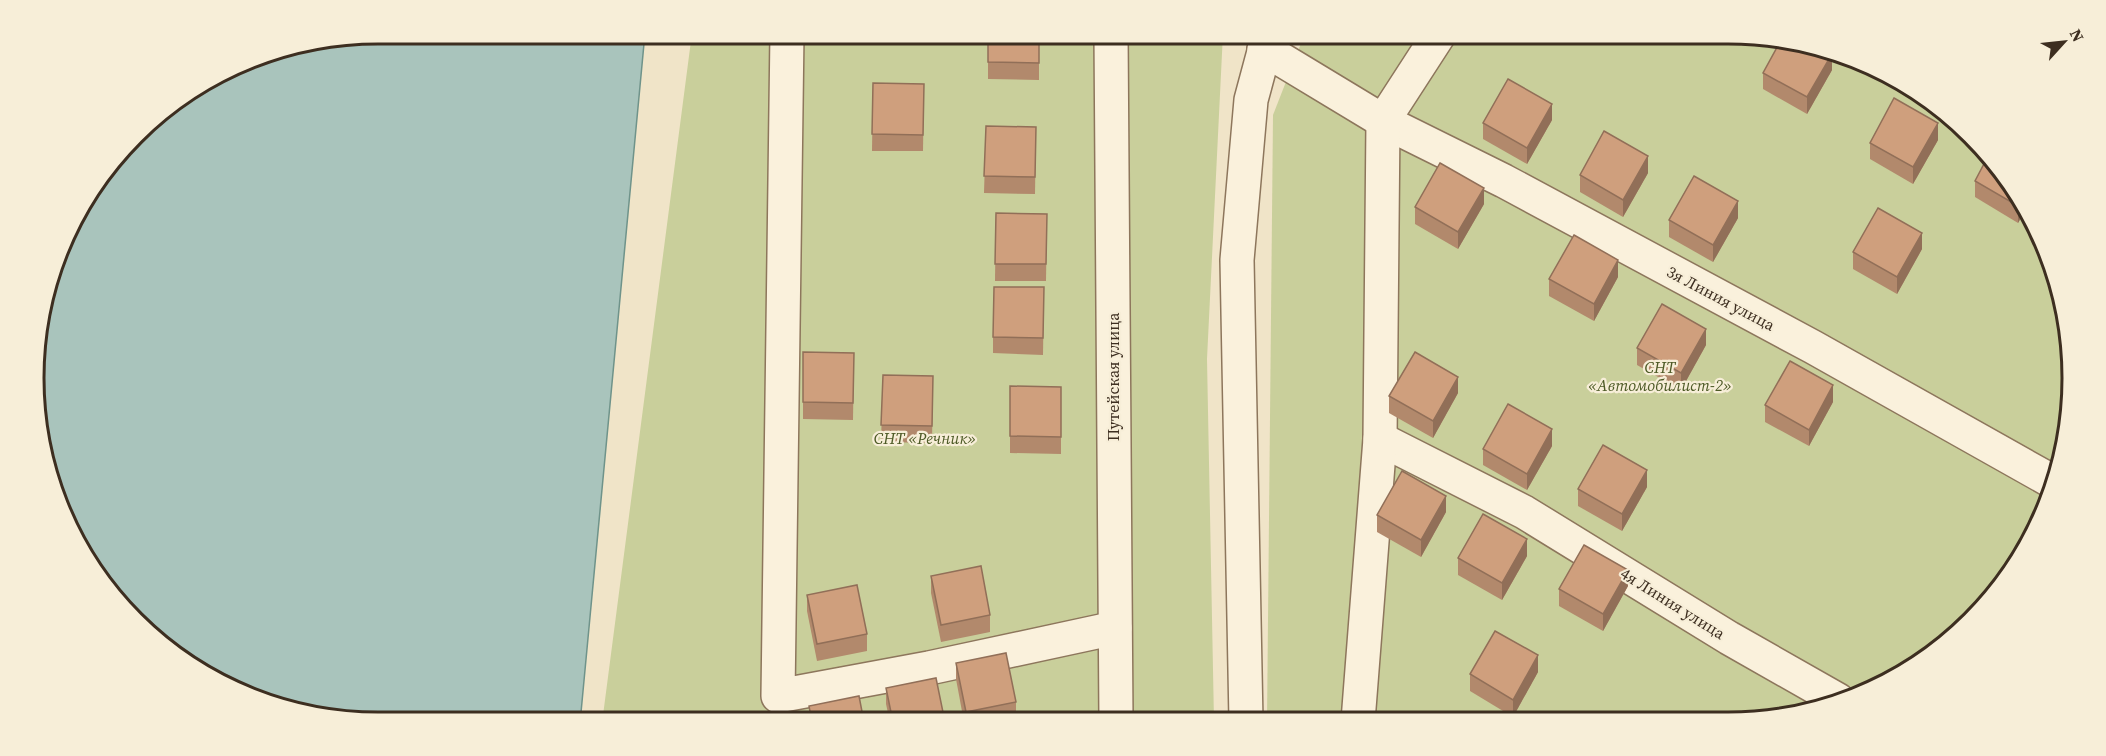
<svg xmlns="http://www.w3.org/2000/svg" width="2106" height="756" viewBox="0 0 2106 756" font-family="'Source Serif 4',serif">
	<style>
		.green { fill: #c9cf9b }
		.water { fill: #a9c4bc; stroke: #6f938a; stroke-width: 1.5 }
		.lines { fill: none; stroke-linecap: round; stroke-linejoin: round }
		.minor-casing { stroke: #8d765c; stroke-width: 36 }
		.minor { stroke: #faf1dc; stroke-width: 33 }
		.wall { fill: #b2896c }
		.shaded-wall { fill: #916f58 }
		.building { fill: #cf9f7d; stroke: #916f58; stroke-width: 1.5 }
		.labels { text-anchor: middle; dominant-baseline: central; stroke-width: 4.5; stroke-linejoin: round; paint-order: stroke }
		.street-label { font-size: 16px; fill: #3d2e20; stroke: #f7eed8 }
		.park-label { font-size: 16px; font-style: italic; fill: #4d5a26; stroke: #f7eed8 }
		.rim { fill: none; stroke: #3d2e20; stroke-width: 3 }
	</style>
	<rect width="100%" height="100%" fill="#f0e4c8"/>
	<g class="green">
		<path d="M692,33H1223L1207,359L1214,721L602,723Z"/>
		<path d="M1305,33H1728L1817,45L1938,104L2027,205L2070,333L2061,467L2027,551L1956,637L1880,688L1773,720L1267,721L1273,115Z"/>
	</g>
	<path class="water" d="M378,33H645L580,723H378L289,711L186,665L91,570L45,467L36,333L69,225L150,119L246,59Z"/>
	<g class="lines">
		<g class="minor-casing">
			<g id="minor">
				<path d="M787,33L778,696L929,668L1115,628"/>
				<path d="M1111,33L1116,721"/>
				<path d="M1264,49L1383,121L1504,181L1813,347L2055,483"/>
				<path d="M1380,439L1524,512L1729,638L1838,700"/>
				<path d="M1246,721L1237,260L1251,100L1269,33"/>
				<path d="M1358,721L1380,439L1383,121L1440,33"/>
			</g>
		</g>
		<use href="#minor" class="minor"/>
	</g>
	<g class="wall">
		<path d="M988,33H1039V80L988,79Z"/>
		<path d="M1667,33H1691L1685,43Z"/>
		<path d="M1832,70L1807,114L1763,89V73Z"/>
		<path d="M873,83L924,84L923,151H872Z"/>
		<path d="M1552,120L1527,164L1483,139V123Z"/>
		<path d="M986,126L1036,127L1035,194L984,193Z"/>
		<path d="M1938,140L1913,184L1870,159V143Z"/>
		<path d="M1648,173L1623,217L1580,192V175Z"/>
		<path d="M1975,181L2027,205V207L2018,223L1975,197Z"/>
		<path d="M1484,204L1458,249L1415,224V207Z"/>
		<path d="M996,213L1047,214L1046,281H995Z"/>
		<path d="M1738,218L1713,262L1669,237V220Z"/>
		<path d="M1922,249L1897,294L1853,269V252Z"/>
		<path d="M1618,277L1594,321L1549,296V279Z"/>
		<path d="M1044,287L1043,355L993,353V337Z"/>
		<path d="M1706,345L1681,390L1637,365V348Z"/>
		<path d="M803,352L854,353L853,420L803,419Z"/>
		<path d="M883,375L933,376L932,443L881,442Z"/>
		<path d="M1010,386L1061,387V454L1010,453Z"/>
		<path d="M1458,393L1433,438L1389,413V396Z"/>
		<path d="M1833,402L1809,446L1765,422V405Z"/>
		<path d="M1552,446L1527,490L1483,465V449Z"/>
		<path d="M1647,487L1622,531L1578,506V489Z"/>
		<path d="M2052,488L2032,537V524Z"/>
		<path d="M1446,512L1421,557L1377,532V515Z"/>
		<path d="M1527,556L1502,600L1458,575V558Z"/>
		<path d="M931,576L990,615V632L941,642L931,593Z"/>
		<path d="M1628,586L1603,631L1559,606V589Z"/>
		<path d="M807,595L867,634V651L817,661L807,611Z"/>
		<path d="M956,663L1016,702V719L1002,722H964L956,679Z"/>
		<path d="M1538,672L1513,717L1470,691V674Z"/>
		<path d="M886,688L945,722H890L886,704Z"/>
		<path d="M809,706L864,722H809Z"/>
	</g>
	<g class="shaded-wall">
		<path d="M1685,33H1691L1685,43Z"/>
		<path d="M1832,54V70L1807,114V97Z"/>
		<path d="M1552,104V120L1527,164V148Z"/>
		<path d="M1938,123V140L1913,184V167Z"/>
		<path d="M1648,156V173L1623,217V200Z"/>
		<path d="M1484,188V204L1458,249V232Z"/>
		<path d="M2022,200L2027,207L2018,223V206Z"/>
		<path d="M1738,201V218L1713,262V245Z"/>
		<path d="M1922,233V249L1897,294V277Z"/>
		<path d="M1618,260V277L1594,321V304Z"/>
		<path d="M1706,329V345L1681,390V373Z"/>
		<path d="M1458,377V393L1433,438V421Z"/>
		<path d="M1833,385V402L1809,446V430Z"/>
		<path d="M1552,429V446L1527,490V474Z"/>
		<path d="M1647,470V487L1622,531V514Z"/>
		<path d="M1446,496V512L1421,557V540Z"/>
		<path d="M1527,539V556L1502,600V583Z"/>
		<path d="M1628,570V586L1603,631V614Z"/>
		<path d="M1538,655V672L1513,717V700Z"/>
	</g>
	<g class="building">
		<path d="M988,33H1039V63L988,62Z"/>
		<path d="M1781,40L1816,45L1832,54L1807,97L1763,73Z"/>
		<path d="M1508,79L1552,104L1527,148L1483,123Z"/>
		<path d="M873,83L924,84L923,135L872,134Z"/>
		<path d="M1894,98L1938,123L1913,167L1870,143Z"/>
		<path d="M986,126L1036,127L1035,177L984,176Z"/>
		<path d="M1604,131L1648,156L1623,200L1580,175Z"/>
		<path d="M1986,160L2022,200L2018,206L1975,181Z"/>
		<path d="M1440,163L1484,188L1458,232L1415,207Z"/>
		<path d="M1694,176L1738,201L1713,245L1669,220Z"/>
		<path d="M1878,208L1922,233L1897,277L1853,252Z"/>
		<path d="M996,213L1047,214L1046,264H995Z"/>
		<path d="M1574,235L1618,260L1594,304L1549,279Z"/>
		<path d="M994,287H1044L1043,338L993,337Z"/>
		<path d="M1662,304L1706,329L1681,373L1637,348Z"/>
		<path d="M803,352L854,353L853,403L803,402Z"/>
		<path d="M1415,352L1458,377L1433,421L1389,396Z"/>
		<path d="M1790,361L1833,385L1809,430L1765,405Z"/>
		<path d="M883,375L933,376L932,426L881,425Z"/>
		<path d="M1010,386L1061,387V437L1010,436Z"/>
		<path d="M1508,404L1552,429L1527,474L1483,449Z"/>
		<path d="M1603,445L1647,470L1622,514L1578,489Z"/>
		<path d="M1402,471L1446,496L1421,540L1377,515Z"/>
		<path d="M2052,488L2037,527L2032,524Z"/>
		<path d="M1483,514L1527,539L1502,583L1458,558Z"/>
		<path d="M1584,545L1628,570L1603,614L1559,589Z"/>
		<path d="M981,566L990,615L941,625L931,576Z"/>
		<path d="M857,585L867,634L817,644L807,595Z"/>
		<path d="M1495,631L1538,655L1513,700L1470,674Z"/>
		<path d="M1006,653L1016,702L966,712L956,663Z"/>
		<path d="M936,678L945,722H893L886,688Z"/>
		<path d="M859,696L864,722H812L809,706Z"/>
	</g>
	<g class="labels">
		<g class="street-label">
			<text transform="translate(1721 298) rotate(28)">3я Линия улица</text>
			<text transform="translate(1113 377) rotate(-90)">Путейская улица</text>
			<text transform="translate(1673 603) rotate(32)">4я Линия улица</text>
		</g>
		<g class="park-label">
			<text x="1660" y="367">СНТ<tspan x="1660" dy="18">«Автомобилист-2»</tspan></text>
			<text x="925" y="438">СНТ «Речник»</text>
		</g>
	</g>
	<path d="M0 0H2106V756H0ZM378 44H1728A334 334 0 0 1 2062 378V378A334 334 0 0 1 1728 712H378A334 334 0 0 1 44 378V378A334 334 0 0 1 378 44Z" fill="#f7eed8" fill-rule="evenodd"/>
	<path class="rim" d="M378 44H1728A334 334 0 0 1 2062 378V378A334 334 0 0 1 1728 712H378A334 334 0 0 1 44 378V378A334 334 0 0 1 378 44Z"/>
	<g transform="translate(2064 42) rotate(63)" stroke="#f7eed8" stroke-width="4.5" paint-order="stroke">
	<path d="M0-4.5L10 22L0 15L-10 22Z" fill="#3d2e20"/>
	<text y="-9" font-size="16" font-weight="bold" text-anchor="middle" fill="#3d2e20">N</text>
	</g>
</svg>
